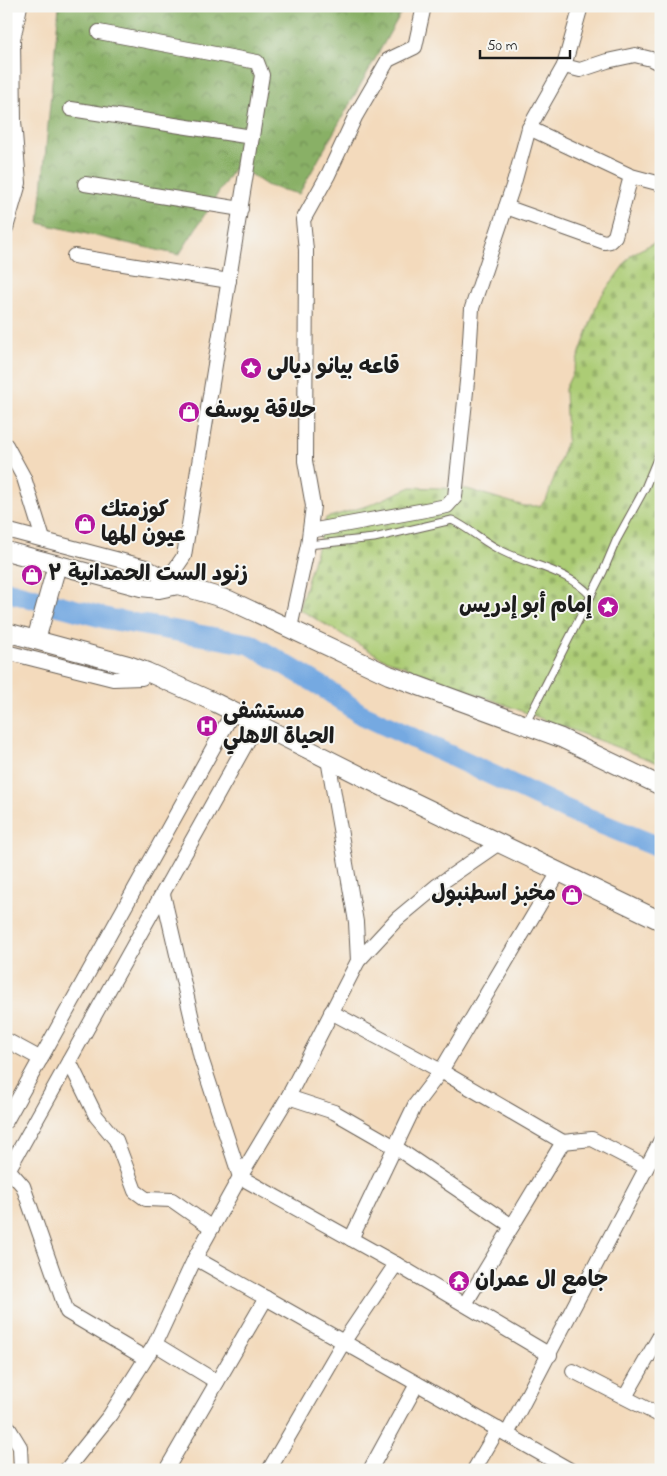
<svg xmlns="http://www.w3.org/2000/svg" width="667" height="1476" viewBox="0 0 667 1476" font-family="'Indie Flower','Playpen Sans Arabic',sans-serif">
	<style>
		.forest { fill: url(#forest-crowns); stroke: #526641 }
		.cemetery { fill: url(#cemetery-stones); stroke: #647448 }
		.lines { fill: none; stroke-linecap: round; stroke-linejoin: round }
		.river { stroke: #74a9e1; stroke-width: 21 }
		.service-casing { stroke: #675e54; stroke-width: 9 }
		.minor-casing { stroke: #675e54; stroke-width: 16 }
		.tertiary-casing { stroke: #675e54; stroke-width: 20 }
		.service { stroke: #fff; stroke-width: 7 }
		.minor { stroke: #fff; stroke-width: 14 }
		.tertiary { stroke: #fff; stroke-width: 18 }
		.labels { text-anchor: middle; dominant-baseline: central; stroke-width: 4; stroke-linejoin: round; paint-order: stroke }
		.poi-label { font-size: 22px; font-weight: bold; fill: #1c1c1c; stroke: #f6f6f2; text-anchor: start }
	</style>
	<defs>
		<pattern id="forest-crowns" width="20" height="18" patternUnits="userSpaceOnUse" patternTransform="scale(1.25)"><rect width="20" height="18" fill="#89b066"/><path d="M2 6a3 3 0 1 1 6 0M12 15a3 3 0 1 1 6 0" fill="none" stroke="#6f8e53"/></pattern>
		<pattern id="cemetery-stones" width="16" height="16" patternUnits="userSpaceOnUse" patternTransform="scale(1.25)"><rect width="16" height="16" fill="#accc74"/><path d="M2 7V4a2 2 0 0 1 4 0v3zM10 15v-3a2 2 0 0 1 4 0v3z" fill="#93af64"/></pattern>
	</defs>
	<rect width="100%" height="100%" fill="#f6f6f2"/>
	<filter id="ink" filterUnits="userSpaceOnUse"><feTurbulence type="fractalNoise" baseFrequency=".02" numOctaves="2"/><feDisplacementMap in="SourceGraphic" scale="10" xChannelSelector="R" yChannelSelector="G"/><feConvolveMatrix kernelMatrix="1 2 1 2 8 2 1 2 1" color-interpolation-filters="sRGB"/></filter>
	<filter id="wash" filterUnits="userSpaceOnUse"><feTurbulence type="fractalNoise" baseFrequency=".0096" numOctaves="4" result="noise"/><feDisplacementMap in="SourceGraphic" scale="20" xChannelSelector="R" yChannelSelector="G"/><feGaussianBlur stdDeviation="1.12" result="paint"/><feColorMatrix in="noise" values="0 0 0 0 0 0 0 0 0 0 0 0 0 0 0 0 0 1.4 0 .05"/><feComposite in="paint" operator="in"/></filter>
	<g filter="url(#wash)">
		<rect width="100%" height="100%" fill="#f3dabc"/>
		<path class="forest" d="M59,6H401V13L299,194L268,186L236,165L179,255L39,223Z"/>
		<path class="cemetery" d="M661,239V764L382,658L299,609L326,518L370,505L411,487L467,489L524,506H540L547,498L567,440L565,389L573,372L599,299L632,254Z"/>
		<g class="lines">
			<path class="river" d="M6,591L109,619L250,644L323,687L359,713L567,810L661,848"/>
		</g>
	</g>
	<g filter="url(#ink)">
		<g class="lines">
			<g class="service-casing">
				<g id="service">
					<path d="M308,545L374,538L452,520C470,529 485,543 502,551C532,566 568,570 591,596"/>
					<path d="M525,725L603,572L616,541L645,488L661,449"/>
				</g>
			</g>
			<g class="minor-casing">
				<g id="minor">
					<path d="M99,32L257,62L262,75L184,556L169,578"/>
					<path d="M564,66L580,70L607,61L635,55L651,59L661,64"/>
					<path d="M71,109L252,137"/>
					<path d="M529,128L631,176L661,184"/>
					<path d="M85,184L241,209"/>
					<path d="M506,207L604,242L610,241L615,236L631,176"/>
					<path d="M6,228L19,183L14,121L13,40L20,6"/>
					<path d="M74,256L229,281"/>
					<path d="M6,445L24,478L43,539"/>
					<path d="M6,530L146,567L176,583"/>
					<path d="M310,531L447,506L455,497L468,372L472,308L514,183L529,128L564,66L581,6"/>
					<path d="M290,628L308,545L313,506L305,461L306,250L303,220L328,175L355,117L388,60L415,47L424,6"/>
					<path d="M6,652L113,679L142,678L147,672"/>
					<path d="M328,759L356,922L358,961"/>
					<path d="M163,894L201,1058L240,1177L396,1264L550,1355"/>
					<path d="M331,1012L441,1071L563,1142"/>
					<path d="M6,1040L41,1059"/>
					<path d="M69,1061L96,1116L116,1140L135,1191L146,1199L172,1200L212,1228"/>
					<path d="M288,1097L334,1112L395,1147L512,1226"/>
					<path d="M6,1121L233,712"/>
					<path d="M9,1170L23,1186L67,1312L145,1358"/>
					<path d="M6,1174L257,724"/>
					<path d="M351,1239L415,1105L441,1071L559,872"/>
					<path d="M195,1258L570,1470"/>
					<path d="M465,1304L563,1142L592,1139L646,1167"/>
					<path d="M155,1344L217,1382"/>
					<path d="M573,1371L661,1416"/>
					<path d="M625,1397L661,1334"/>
					<path d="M6,1424L20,1447L21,1470"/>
					<path d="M507,1434L661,1140"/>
					<path d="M66,1470L110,1415L155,1344L195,1258L240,1177L288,1097L358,961L397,919L438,885L499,843"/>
					<path d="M166,1470L266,1298"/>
					<path d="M269,1470L344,1341L396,1264"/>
					<path d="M370,1470L417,1384"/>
					<path d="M474,1470L498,1429"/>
				</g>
			</g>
			<g class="tertiary-casing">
				<g id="tertiary">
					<path d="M6,551L141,587L159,589L178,585L229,600L389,675L561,738L661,786"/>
					<path d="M6,632L128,665L147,672L216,703L389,790L661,921"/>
					<path d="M36,640L57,565"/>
				</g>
			</g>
			<use href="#service" class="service"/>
			<use href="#minor" class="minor"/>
			<use href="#tertiary" class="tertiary"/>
		</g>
	</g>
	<defs>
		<g id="sight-disc" transform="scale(1.125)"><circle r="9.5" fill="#b5179e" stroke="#f6f6f2"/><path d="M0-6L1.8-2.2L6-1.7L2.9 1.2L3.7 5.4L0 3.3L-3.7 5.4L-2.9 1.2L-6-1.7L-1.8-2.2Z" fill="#fff"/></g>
		<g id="shop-disc" transform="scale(1.125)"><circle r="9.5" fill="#b5179e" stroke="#f6f6f2"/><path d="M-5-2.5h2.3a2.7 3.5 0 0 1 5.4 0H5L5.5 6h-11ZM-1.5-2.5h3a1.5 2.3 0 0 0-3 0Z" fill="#fff"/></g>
		<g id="hospital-disc" transform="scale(1.125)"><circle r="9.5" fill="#b5179e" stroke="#f6f6f2"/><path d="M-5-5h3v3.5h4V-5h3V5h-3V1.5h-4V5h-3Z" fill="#fff"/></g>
		<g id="temple-disc" transform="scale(1.125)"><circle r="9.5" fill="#b5179e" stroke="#f6f6f2"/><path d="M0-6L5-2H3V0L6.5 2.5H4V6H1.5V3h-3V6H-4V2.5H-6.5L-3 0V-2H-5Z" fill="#fff"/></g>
	</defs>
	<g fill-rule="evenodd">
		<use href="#sight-disc" x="251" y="368"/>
		<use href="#shop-disc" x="189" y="412"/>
		<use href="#shop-disc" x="85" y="524"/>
		<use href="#shop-disc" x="32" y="575"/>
		<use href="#sight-disc" x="608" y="607"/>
		<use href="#hospital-disc" x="207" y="726"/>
		<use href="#shop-disc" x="572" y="895"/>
		<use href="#temple-disc" x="459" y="1281"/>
	</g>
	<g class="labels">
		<g class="poi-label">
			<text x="267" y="368">قاعه بيانو ديالى</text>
			<text x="205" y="412">حلاقة يوسف</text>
			<text x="101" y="511">كوزمتك<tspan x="101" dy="25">عيون المها</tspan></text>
			<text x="48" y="575">زنود الست الحمدانية ٣</text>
			<text x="592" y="607" text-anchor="end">إمام أبو إدريس</text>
			<text x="223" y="713">مستشفى<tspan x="223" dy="25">الحياة الاهلي</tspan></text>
			<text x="556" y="895" text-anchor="end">مخبز اسطنبول</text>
			<text x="475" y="1281">جامع ال عمران</text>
		</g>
	</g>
	<rect width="667" height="1476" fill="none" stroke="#f6f6f2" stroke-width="25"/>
	<path d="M480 50v8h90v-8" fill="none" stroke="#1c1c1c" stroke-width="2.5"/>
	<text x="487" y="50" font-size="15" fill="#1c1c1c" stroke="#f6f6f2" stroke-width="4" paint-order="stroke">50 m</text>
</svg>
